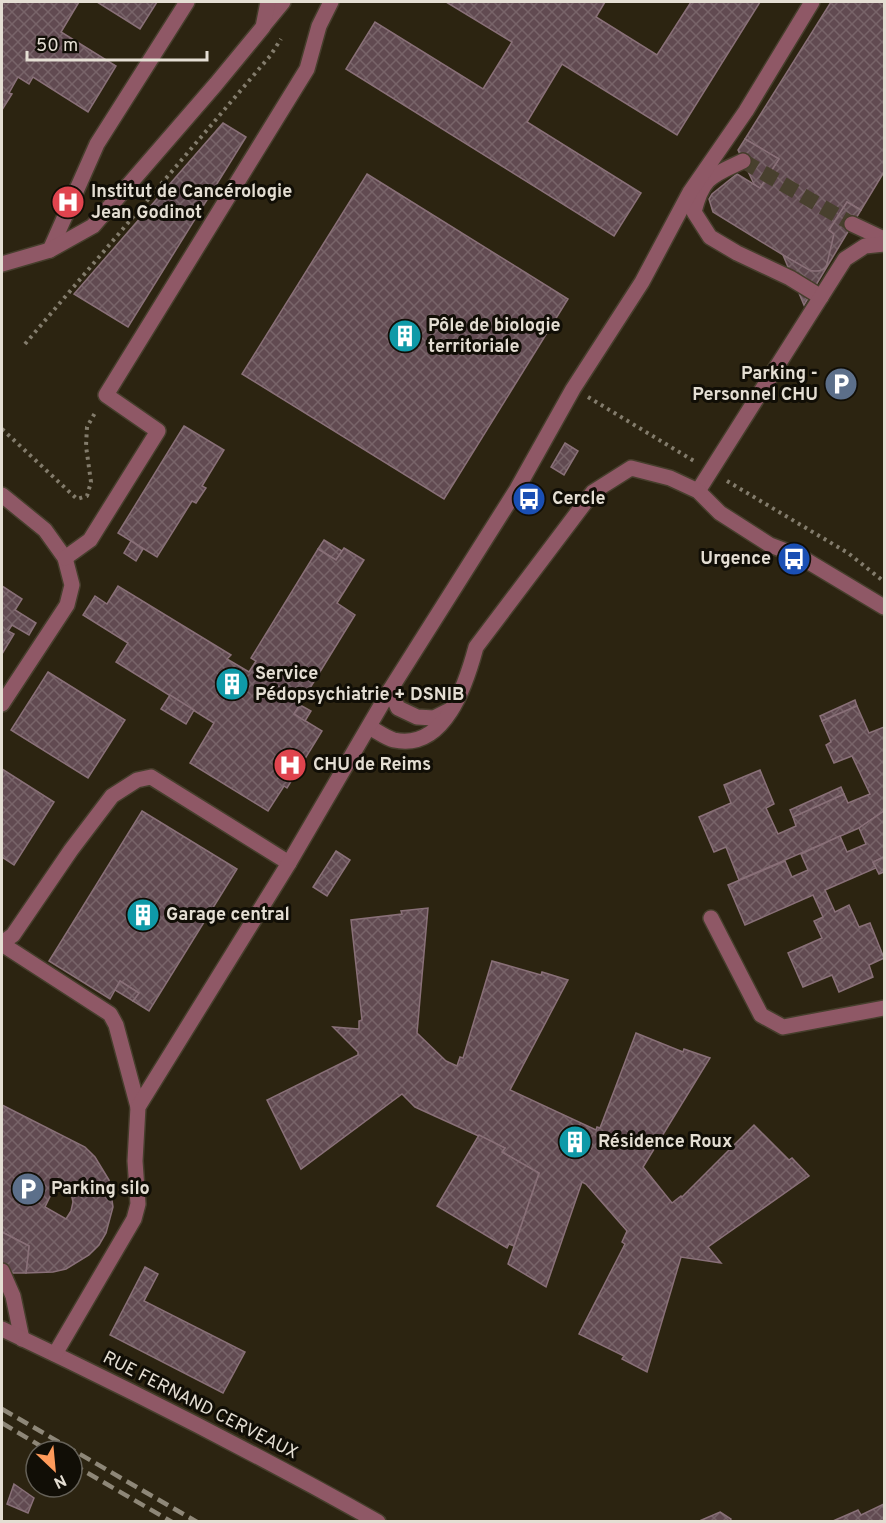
<svg xmlns="http://www.w3.org/2000/svg" width="886" height="1523" viewBox="0 0 886 1523" font-family="Overpass,sans-serif">
	<style>
		.building { fill: url(#building-cross-hatch); stroke: #897078; stroke-width: 1.5; fill-rule: evenodd }
		.lines { fill: none; stroke-linecap: round; stroke-linejoin: round }
		.minor-tunnel { stroke: #48402e; stroke-width: 15; stroke-dasharray: 15 8; stroke-linecap: butt }
		.minor-casing { stroke: #463e2c; stroke-width: 18 }
		.path { stroke: #837c6c; stroke-width: 4; stroke-dasharray: 3 4.5; stroke-linecap: butt }
		.minor { stroke: #8f5866; stroke-width: 15 }
		.rail { stroke: #8e8778; stroke-width: 4.5; stroke-dasharray: 12 6; stroke-linecap: butt }
		.labels { text-anchor: middle; dominant-baseline: central; stroke-width: 6; stroke-linejoin: round; paint-order: stroke }
		.poi-label { font-size: 18px; font-weight: bold; fill: #e4ded3; stroke: #110e06; text-anchor: start }
		.street-label { font-size: 18px; fill: #e4ded3; stroke: #110e06 }
	</style>
	<defs>
		<pattern id="building-cross-hatch" width="8" height="8" patternUnits="userSpaceOnUse" patternTransform="scale(1.5)"><rect width="8" height="8" fill="#614a51"/><path d="M0 0l8 8M0 8l8-8" fill="none" stroke="#786469"/></pattern>
	</defs>
	<rect width="100%" height="100%" fill="#2c2411"/>
	<g class="building">
		<path d="M2,2H79L61,32L116,66L88,112L33,77L29,84L18,77L9,93L12,94L2,110Z"/>
		<path d="M97,2H157L140,29Z"/>
		<path d="M446,2H605L596,17L657,55L691,2H760L677,135L562,64L527,122L641,193L614,236L346,69L375,22L483,89L512,42Z"/>
		<path d="M831,2H884V172L861,210L847,202L829,230L834,234L828,264L823,270L815,272L806,269L713,212L709,199L712,194L737,174L760,188L779,159L745,139Z"/>
		<path d="M223,123L246,137L128,327L74,294Z"/>
		<path d="M745,139L779,159L760,188L754,184L738,150Z"/>
		<path d="M367,174L568,299L444,499L242,374Z"/>
		<path d="M847,202L861,210L804,305L783,255L811,271H819L826,268L834,234L829,230Z"/>
		<path d="M184,426L224,450L202,486L206,488L196,503L192,501L157,557L118,533Z"/>
		<path d="M565,443L578,451L564,475L551,467Z"/>
		<path d="M324,540L342,551L336,560L318,549Z"/>
		<path d="M131,541L143,549L136,561L124,553Z"/>
		<path d="M344,548L364,560L337,603L355,615L294,714L322,731L287,788L284,786L268,811L190,763L214,723L116,662L128,643L83,615L95,596L107,604L118,586L231,655L227,659L249,672L256,661L251,658L318,549L336,560Z"/>
		<path d="M2,586L22,599L15,610L36,623L29,635L12,625L8,631L14,634L2,654Z"/>
		<path d="M48,672L125,720L88,778L11,730Z"/>
		<path d="M170,695L194,710L186,724L161,709Z"/>
		<path d="M855,700L857,706L822,721L820,716Z"/>
		<path d="M300,705L311,711L305,721L294,714Z"/>
		<path d="M857,706L869,733L884,727V811L859,828L739,880L726,847L714,852L699,817L731,803L724,785L760,770L774,804L766,808L778,834L796,826L793,817L844,794L848,803L870,794L852,756L834,763L826,745L831,742L822,721Z"/>
		<path d="M2,769L54,802L14,865L2,857Z"/>
		<path d="M841,787L844,794L793,817L790,810Z"/>
		<path d="M142,811L237,869L149,1011L133,1001L139,993L120,981L110,999L49,961Z"/>
		<path d="M884,811V857L873,862L876,868L825,890L835,912L849,905L859,927L870,923L884,958L869,965L873,977L839,992L832,975L803,987L788,953L822,938L814,921L823,917L813,895L745,925L728,885L785,861L792,877L808,870L801,854L840,836L847,852L866,844L859,828Z"/>
		<path d="M336,851L350,860L327,896L313,887Z"/>
		<path d="M884,857V872L879,874L873,862Z"/>
		<path d="M428,908L417,1033L446,1061L457,1066L460,1057L463,1058L492,961L541,975L542,972L568,980L510,1090L596,1130L597,1127L600,1128L636,1033L683,1052L684,1049L710,1058L643,1167L672,1203L681,1196L682,1197L754,1125L789,1160L792,1158L809,1176L708,1247L721,1263L681,1257L647,1372L622,1359L624,1356L579,1334L625,1244L622,1242L627,1231L586,1184L582,1182L546,1287L508,1264L539,1173L502,1152L505,1148L415,1107L402,1094L301,1169L267,1100L358,1055V1052L333,1027L359,1029V1021L362,1020L351,920L402,914L401,911Z"/>
		<path d="M120,981L139,993L133,1001L115,990Z"/>
		<path d="M2,1105L85,1147L95,1157L109,1180L113,1207L106,1233L99,1245L89,1255L66,1269L53,1272L26,1273L29,1246L2,1232ZM58,1180L66,1185L71,1193L73,1202L71,1211L66,1219L45,1207Z"/>
		<path d="M479,1135L505,1148L502,1152L539,1173L514,1246L509,1244L507,1248L437,1206Z"/>
		<path d="M2,1232L29,1246L26,1273H2Z"/>
		<path d="M145,1267L158,1274L144,1301L245,1352L223,1393L110,1335Z"/>
		<path d="M14,1484L34,1498L28,1513L7,1504Z"/>
		<path d="M884,1504V1522L833,1521L856,1511L858,1510L861,1515Z"/>
		<path d="M720,1512L731,1519L730,1522H697Z"/>
	</g>
	<g class="lines">
		<path class="minor-tunnel" d="M743,161L852,224"/>
		<g class="minor-casing">
			<g id="minor">
				<path d="M264,25L283,2"/>
				<path d="M743,161C712,176 703,176 694,212L710,237L737,253L790,278L821,297"/>
				<path d="M852,224L884,239"/>
				<path d="M50,250L97,144L187,2"/>
				<path d="M2,264L50,250L93,226L216,84L263,27L268,2"/>
				<path d="M698,491L845,259L865,246L884,244"/>
				<path d="M2,495L45,530L65,558L72,585L67,605L2,704"/>
				<path d="M65,558L90,540L158,431L106,395L307,69L319,26L331,2"/>
				<path d="M390,690L398,708L417,717L434,718L450,710"/>
				<path d="M369,727C377,731 386,738 394,740C445,751 466,684 476,647L593,492L631,468L670,478L698,491L720,513L770,545L799,556L884,607"/>
				<path d="M711,918L761,1015L783,1027L884,1008"/>
				<path d="M2,943L13,935L71,850L112,796L137,780L151,777L289,863"/>
				<path d="M2,944L110,1014L116,1025L138,1107"/>
				<path d="M2,1271L13,1296L22,1339"/>
				<path d="M2,1329C129,1389 255,1453 378,1522"/>
				<path d="M55,1354L134,1219L138,1204L135,1161L138,1107L289,863L390,690L517,489L573,389L642,282L690,192L746,111L812,2"/>
			</g>
		</g>
		<g class="path">
			<path d="M25,344L270,56L281,39"/>
			<path d="M588,397L694,461"/>
			<path d="M2,429L77,499L87,496L91,482L86,446L87,427L96,411"/>
			<path d="M727,481L848,553L882,580"/>
		</g>
		<use href="#minor" class="minor"/>
		<g class="rail">
			<path d="M2,1409L197,1522"/>
			<path d="M2,1423L49,1451"/>
			<path d="M72,1464L172,1522"/>
		</g>
	</g>
	<defs>
		<g id="hospital-disc" transform="scale(1.725)"><circle r="9.5" fill="#e0444e" stroke="#110e06"/><path d="M-5-5h3v3.5h4V-5h3V5h-3V1.5h-4V5h-3Z" fill="#fff"/></g>
		<g id="building-disc" transform="scale(1.725)"><circle r="9.5" fill="#0f9aa8" stroke="#110e06"/><path d="M-4-6H4V6H1V3H-1V6H-4ZM-2.5-4.3h1.7v1.8h-1.7ZM.8-4.3h1.7v1.8H.8ZM-2.5-1h1.7V.8h-1.7ZM.8-1h1.7V.8H.8Z" fill="#fff"/></g>
		<g id="parking-disc" transform="scale(1.725)"><circle r="9.5" fill="#5c6f8a" stroke="#110e06"/><path d="M-3.5-5.5H1a3.5 3.5 0 0 1 0 7H-1V5.5H-3.5ZM-1-3.4V-.6H.8a1.4 1.4 0 0 0 0-2.8Z" fill="#fff"/></g>
		<g id="bus-disc" transform="scale(1.725)"><circle r="9.5" fill="#1a4fb4" stroke="#110e06"/><path d="M-5-6H5V4H4V6H2V4H-2V6H-4V4H-5ZM-3.5-4V0h7V-4ZM-3.5 1.2v1.5H-2V1.2ZM2 1.2v1.5H3.5V1.2Z" fill="#fff"/></g>
	</defs>
	<g fill-rule="evenodd">
		<use href="#hospital-disc" x="68" y="202"/>
		<use href="#building-disc" x="405" y="336"/>
		<use href="#parking-disc" x="841" y="384"/>
		<use href="#bus-disc" x="529" y="499"/>
		<use href="#bus-disc" x="794" y="559"/>
		<use href="#building-disc" x="232" y="684"/>
		<use href="#hospital-disc" x="290" y="765"/>
		<use href="#building-disc" x="143" y="915"/>
		<use href="#building-disc" x="575" y="1142"/>
		<use href="#parking-disc" x="28" y="1189"/>
	</g>
	<g class="labels">
		<g class="poi-label">
			<text x="91" y="192">Institut de Cancérologie<tspan x="91" dy="21">Jean Godinot</tspan></text>
			<text x="428" y="326">Pôle de biologie<tspan x="428" dy="21">territoriale</tspan></text>
			<text x="818" y="374" text-anchor="end">Parking -<tspan x="818" dy="21">Personnel CHU</tspan></text>
			<text x="552" y="499">Cercle</text>
			<text x="771" y="559" text-anchor="end">Urgence</text>
			<text x="255" y="674">Service<tspan x="255" dy="21">Pédopsychiatrie + DSNIB</tspan></text>
			<text x="313" y="765">CHU de Reims</text>
			<text x="166" y="915">Garage central</text>
			<text x="598" y="1142">Résidence Roux</text>
			<text x="51" y="1189">Parking silo</text>
		</g>
		<g class="street-label">
			<text transform="translate(200 1406) rotate(27)">RUE FERNAND CERVEAUX</text>
		</g>
	</g>
	<rect width="886" height="1523" fill="none" stroke="#e4ded3" stroke-width="6"/>
	<g transform="translate(54 1469) rotate(154)"><circle r="28" fill="#110e06" stroke="#656158" stroke-width="1.5"/>
	<path d="M0-4.5L10 22L0 15L-10 22Z" fill="#ff9b5b"/>
	<text y="-9" font-size="16" font-weight="bold" text-anchor="middle" fill="#e4ded3">N</text>
	</g>
	<path d="M27 51v9h180v-9" fill="none" stroke="#e4ded3" stroke-width="3"/>
	<text x="36" y="51" font-size="18" fill="#e4ded3" stroke="#110e06" stroke-width="4.5" paint-order="stroke">50 m</text>
</svg>
